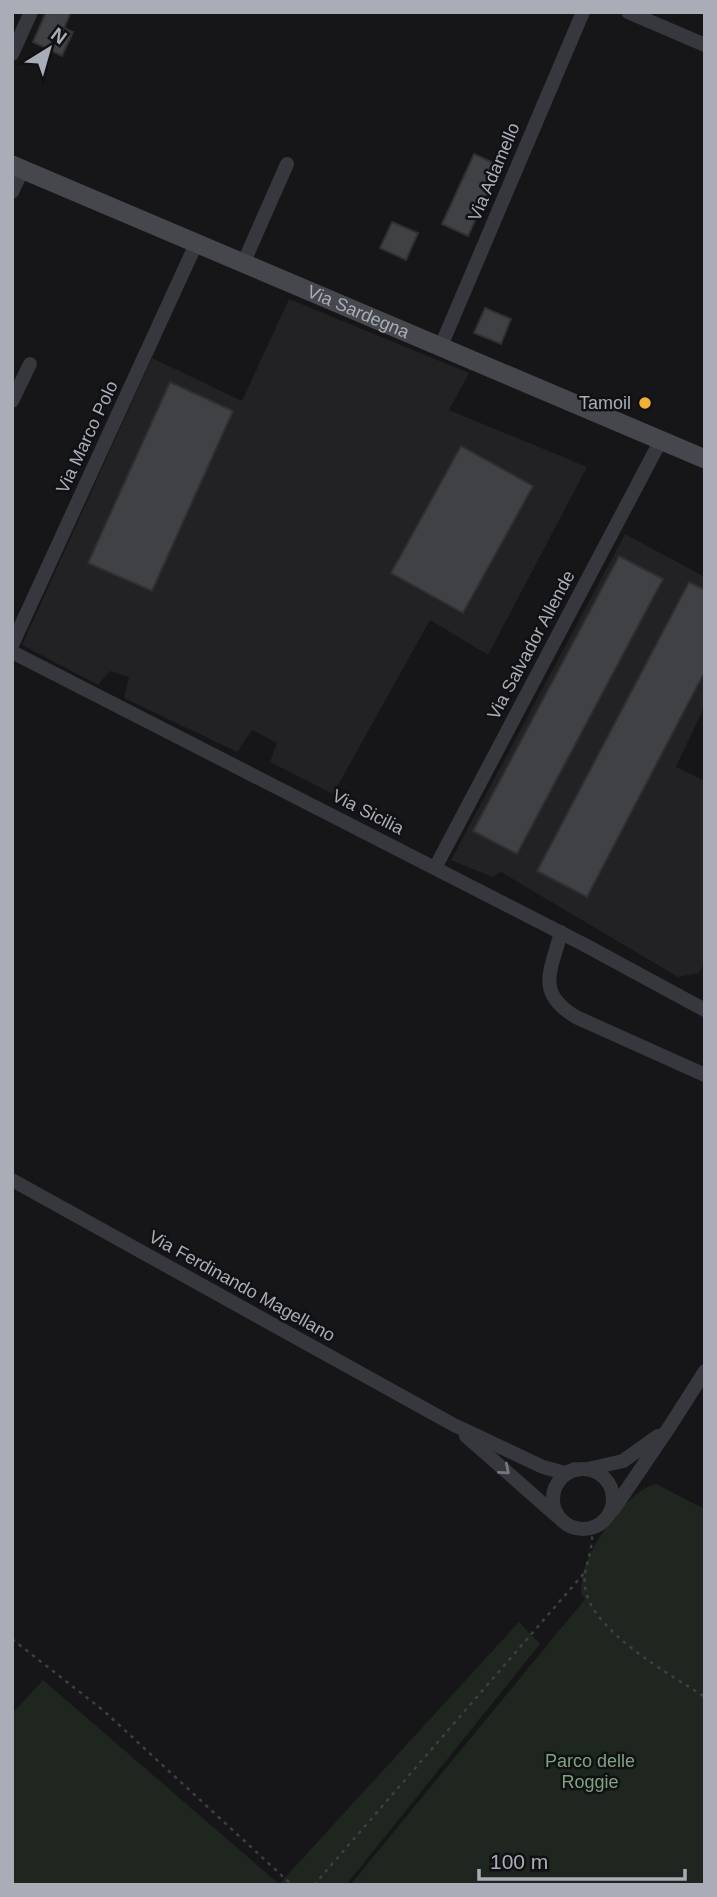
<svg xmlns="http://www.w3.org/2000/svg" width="717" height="1897" viewBox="0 0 717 1897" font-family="Arial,sans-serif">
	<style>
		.built { fill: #222225 }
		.green { fill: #1e261f }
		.building { fill: #404145; stroke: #303034; stroke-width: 2 }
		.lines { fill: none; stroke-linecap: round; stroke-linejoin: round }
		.path { stroke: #3d3f44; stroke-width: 2.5; stroke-dasharray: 3.5 5; stroke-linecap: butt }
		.street { stroke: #37383d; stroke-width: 14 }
		.secondary { stroke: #45474d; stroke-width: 19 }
		.oneway { stroke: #757881 }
		.poi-dot { fill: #f2b134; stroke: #111113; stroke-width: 2.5 }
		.labels { text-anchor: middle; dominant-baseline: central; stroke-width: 5; stroke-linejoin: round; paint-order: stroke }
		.street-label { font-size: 18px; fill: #a8adb8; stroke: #111113 }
		.poi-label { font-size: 18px; fill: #a8adb8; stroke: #111113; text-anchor: end }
		.park-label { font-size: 18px; fill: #7fa381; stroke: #111113 }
	</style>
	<rect width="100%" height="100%" fill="#161618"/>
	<g class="built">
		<path d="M289,299L469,373L449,410L587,467L488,655L430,620L333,794L270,762L277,743L252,730L237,752L124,698L129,677L110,671L98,685L22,645L152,358L242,401Z"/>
		<path d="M625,534L705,577V705L676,767L705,781V962L699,973L678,977L501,872L492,877L451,860Z"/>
	</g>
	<g class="green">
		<path d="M656,1484L705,1509V1885H350L585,1599L581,1594C581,1585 582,1575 585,1567C592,1542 631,1488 656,1484Z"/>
		<path d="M519,1622L540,1644L346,1885H12V1714L43,1680L279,1884Z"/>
	</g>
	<g class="building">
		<path d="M46,12H71L64,28L73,32L62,56L33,42Z"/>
		<path d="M474,154L500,166L468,236L442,224Z"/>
		<path d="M392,222L418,233L406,260L380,248Z"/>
		<path d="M485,308L511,319L501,344L474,333Z"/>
		<path d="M170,382L233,411L152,591L88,563Z"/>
		<path d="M461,446L533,486L463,613L391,573Z"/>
		<path d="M619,556L663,579L517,854L473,831Z"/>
		<path d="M689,582L705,590V671L587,897L537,871Z"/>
	</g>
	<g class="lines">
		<g class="path">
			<path d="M591,1528C596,1548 582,1567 585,1586C589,1630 671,1675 705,1697"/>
			<path d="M12,1639L104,1711L292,1885"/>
			<path d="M314,1885L586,1571"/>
		</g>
		<g class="street">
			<path d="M628,12L705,45"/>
			<path d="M12,54L31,12"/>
			<path d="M12,192L23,169"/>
			<path d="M243,264L287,164"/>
			<path d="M441,346L583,12"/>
			<path d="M12,401L30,364"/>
			<path d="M12,645L196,244"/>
			<path d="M12,652L583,944L705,1010"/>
			<path d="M435,868L661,440"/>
			<path d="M561,932C551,972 535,992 576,1017L705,1075"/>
			<path d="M12,1180L454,1425L543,1467L565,1473L575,1469"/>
			<path d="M466,1436L558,1517"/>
			<circle cx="583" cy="1499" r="30"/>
			<path d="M588,1469L623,1461L658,1436"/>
			<path d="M613,1510L670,1426L705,1371"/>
		</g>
		<path class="secondary" id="s1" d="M12,165L705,459"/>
	</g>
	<defs><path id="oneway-chevron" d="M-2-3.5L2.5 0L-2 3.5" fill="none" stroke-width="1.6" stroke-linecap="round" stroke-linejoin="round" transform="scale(1.75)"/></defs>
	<use class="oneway" href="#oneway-chevron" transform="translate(505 1470) rotate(41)"/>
	<circle class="poi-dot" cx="645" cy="403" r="7"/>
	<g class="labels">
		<g class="street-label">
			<text transform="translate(494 172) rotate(-67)">Via Adamello</text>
			<text stroke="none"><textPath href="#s1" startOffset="376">Via Sardegna</textPath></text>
			<text transform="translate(87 437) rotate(-65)">Via Marco Polo</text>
			<text transform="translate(531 645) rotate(-62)">Via Salvador Allende</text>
			<text transform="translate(368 812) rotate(27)">Via Sicilia</text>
			<text transform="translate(242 1286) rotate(29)">Via Ferdinando Magellano</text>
		</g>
		<g class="poi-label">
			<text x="631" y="403">Tamoil</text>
		</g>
		<g class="park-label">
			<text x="590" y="1761">Parco delle<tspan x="590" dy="21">Roggie</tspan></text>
		</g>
	</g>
	<rect width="717" height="1897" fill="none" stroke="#a8adb8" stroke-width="28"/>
	<g transform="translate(49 49) rotate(37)" stroke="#111113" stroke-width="5" paint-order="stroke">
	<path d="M0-5L12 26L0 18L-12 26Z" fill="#a8adb8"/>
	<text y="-10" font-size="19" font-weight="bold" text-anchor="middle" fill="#a8adb8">N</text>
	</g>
	<path d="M479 1869v10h206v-10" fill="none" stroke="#a8adb8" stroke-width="3.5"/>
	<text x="490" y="1869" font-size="21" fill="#a8adb8" stroke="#111113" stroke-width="5" paint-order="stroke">100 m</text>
</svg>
